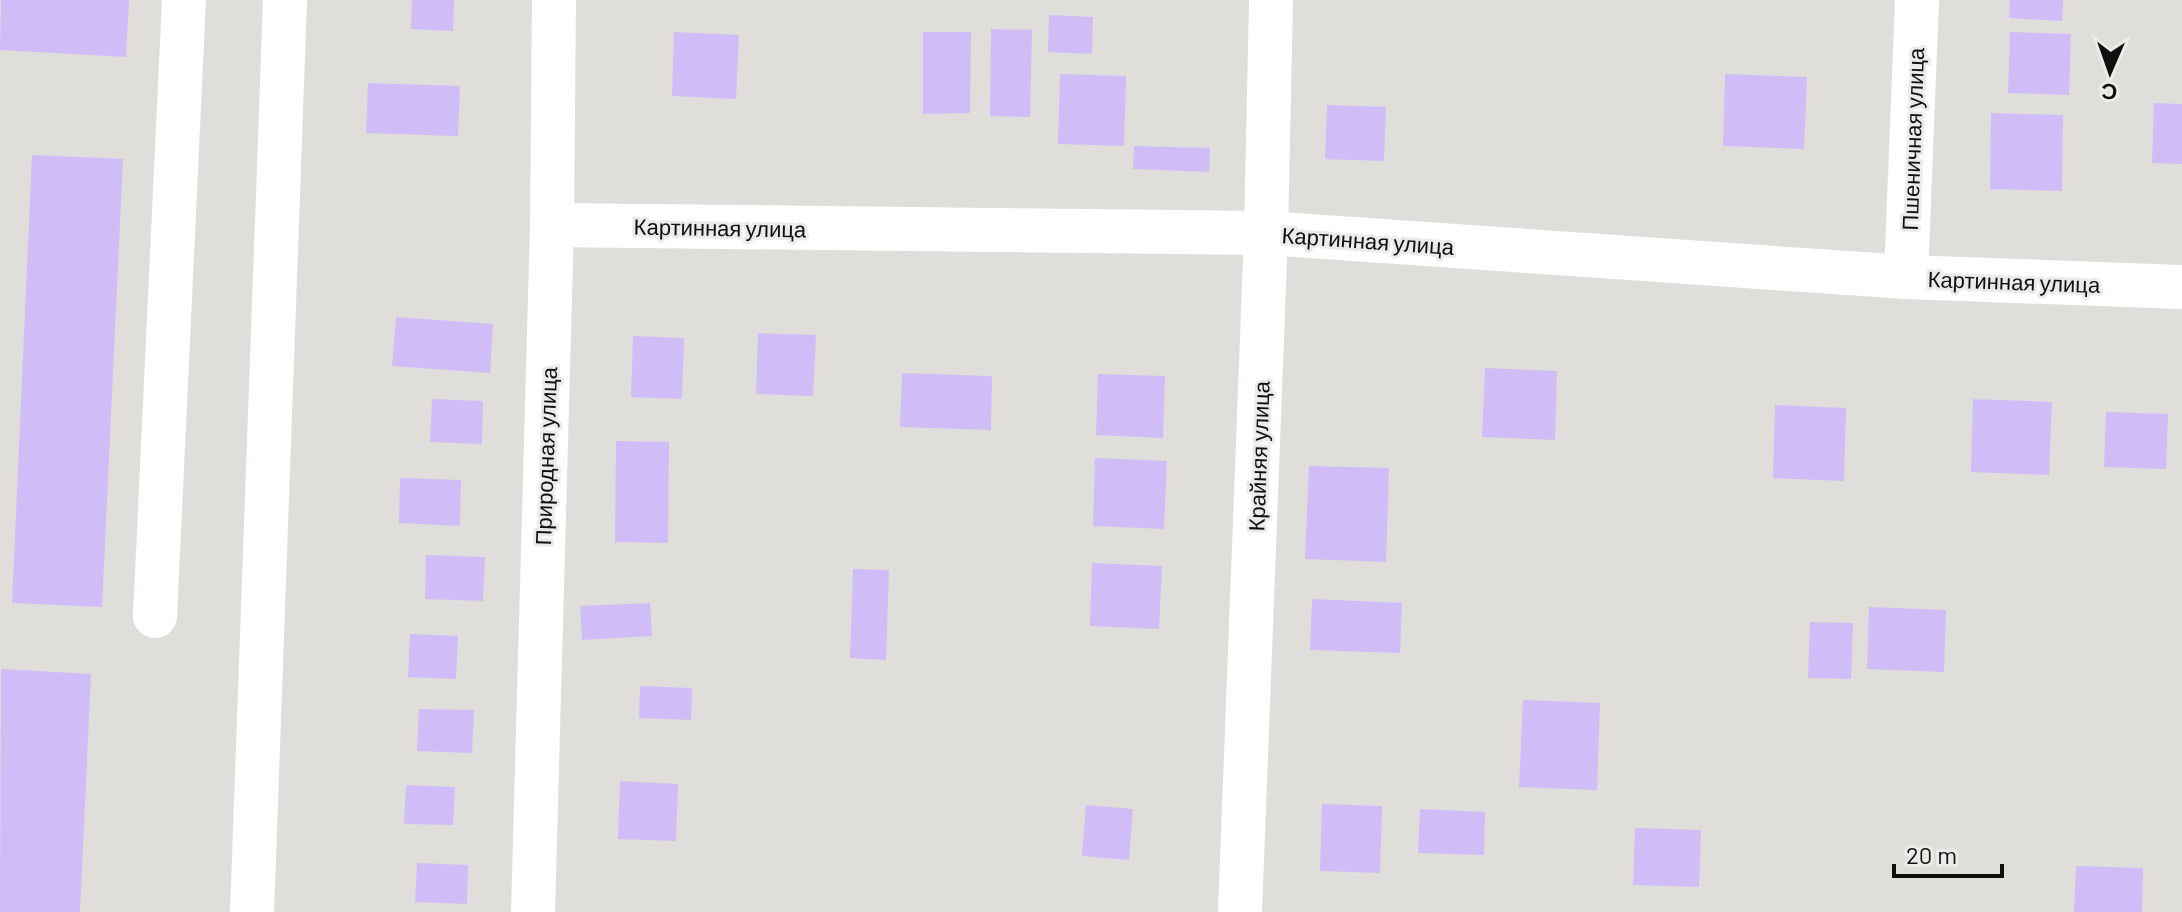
<svg xmlns="http://www.w3.org/2000/svg" width="2182" height="912" viewBox="0 0 2182 912" font-family="Barlow,sans-serif">
	<style>
		.building { fill: #d0bcf6 }
		.lines { fill: none; stroke-linecap: round; stroke-linejoin: round }
		.minor { stroke: #fff; stroke-width: 44 }
		.labels { text-anchor: middle; dominant-baseline: central; stroke-width: 6; stroke-linejoin: round; paint-order: stroke }
		.street-label { font-size: 22px; fill: #11100f; stroke: #edebe9 }
	</style>
	<rect width="100%" height="100%" fill="#e0dedb"/>
	<g class="building">
		<path d="M1,0H129L126,57L0,50Z"/>
		<path d="M412,0H454L453,31L411,29Z"/>
		<path d="M2010,0H2063L2062,21L2009,18Z"/>
		<path d="M1049,15L1093,17L1092,54L1048,52Z"/>
		<path d="M991,29L1032,30L1030,117L990,116Z"/>
		<path d="M674,32L739,35L736,99L672,96Z"/>
		<path d="M923,32H971L970,113L923,114Z"/>
		<path d="M2010,32L2071,34L2069,95L2008,93Z"/>
		<path d="M1060,74L1126,76L1124,146L1058,144Z"/>
		<path d="M1725,74L1807,77L1804,149L1723,146Z"/>
		<path d="M368,83L460,86L458,136L366,133Z"/>
		<path d="M2154,103L2182,104V164L2152,163Z"/>
		<path d="M1327,105L1386,107L1384,161L1325,159Z"/>
		<path d="M1991,113L2063,115L2062,191L1990,189Z"/>
		<path d="M1134,146L1210,148L1209,172L1133,169Z"/>
		<path d="M32,155L123,159L102,607L12,603Z"/>
		<path d="M396,317L493,324L490,373L392,366Z"/>
		<path d="M758,333L816,335L813,396L756,394Z"/>
		<path d="M633,336L684,338L682,399L631,397Z"/>
		<path d="M1485,368L1557,371L1555,440L1482,437Z"/>
		<path d="M902,373L992,376L991,430L900,427Z"/>
		<path d="M1098,374L1165,376L1163,438L1096,435Z"/>
		<path d="M432,399L483,401L482,444L430,442Z"/>
		<path d="M1973,399L2052,402L2049,475L1971,472Z"/>
		<path d="M1775,405L1846,408L1844,481L1773,478Z"/>
		<path d="M2106,412L2168,414L2166,469L2104,467Z"/>
		<path d="M616,441L669,442L668,543L615,542Z"/>
		<path d="M1095,458L1167,461L1164,529L1093,526Z"/>
		<path d="M1309,466L1389,468L1386,562L1305,559Z"/>
		<path d="M400,478L461,480L460,526L399,523Z"/>
		<path d="M426,555L485,557L483,601L425,599Z"/>
		<path d="M1092,563L1162,566L1159,629L1090,626Z"/>
		<path d="M853,569L889,570L886,660L850,658Z"/>
		<path d="M1312,599L1402,603L1400,653L1310,650Z"/>
		<path d="M650,603L652,636L582,640L580,606Z"/>
		<path d="M1869,607L1946,610L1944,672L1867,669Z"/>
		<path d="M1810,622L1853,623L1851,679L1808,678Z"/>
		<path d="M410,634L458,636L456,679L408,677Z"/>
		<path d="M1,669L91,674L80,912H0Z"/>
		<path d="M640,686L692,688L691,720L639,718Z"/>
		<path d="M1523,700L1600,703L1597,790L1519,787Z"/>
		<path d="M419,709L474,710L472,753L417,751Z"/>
		<path d="M620,781L678,784L676,841L618,839Z"/>
		<path d="M406,785L455,787L453,825L404,824Z"/>
		<path d="M1322,804L1382,806L1380,873L1320,871Z"/>
		<path d="M1086,805L1133,809L1129,860L1082,856Z"/>
		<path d="M1420,809L1485,812L1484,855L1418,853Z"/>
		<path d="M1635,828L1701,830L1699,887L1633,885Z"/>
		<path d="M417,863L468,865L467,904L415,902Z"/>
		<path d="M2076,866L2143,868L2142,912H2074Z"/>
	</g>
	<g class="lines">
		<g class="minor">
			<path d="M552,225L1266,233L1906,277L2182,287"/>
			<path d="M1906,277L1917,0"/>
			<path d="M155,616L184,0"/>
			<path d="M252,912L285,0"/>
			<path d="M533,912L552,225L554,0"/>
			<path d="M1240,912L1266,233L1271,0"/>
		</g>
	</g>
	<g class="labels">
		<g class="street-label">
			<text transform="translate(1912 139) rotate(-88)">Пшеничная улица</text>
			<text transform="translate(720 227) rotate(1)">Картинная улица</text>
			<text transform="translate(1368 240) rotate(4)">Картинная улица</text>
			<text transform="translate(2014 281) rotate(2)">Картинная улица</text>
			<text transform="translate(545 456) rotate(-88)">Природная улица</text>
			<text transform="translate(1258 456) rotate(-88)">Крайняя улица</text>
		</g>
	</g>
	<g transform="translate(2110 72) rotate(182)" stroke="#edebe9" stroke-width="6" paint-order="stroke">
	<path d="M0-6L14 30L0 20L-14 30Z" fill="#11100f"/>
	<text y="-12" font-size="22" font-weight="bold" text-anchor="middle" fill="#11100f">С</text>
	</g>
	<path d="M1894 864v12h108v-12" fill="none" stroke="#11100f" stroke-width="4"/>
	<text x="1906" y="864" font-size="24" fill="#11100f" stroke="#edebe9" stroke-width="6" paint-order="stroke">20 m</text>
</svg>
